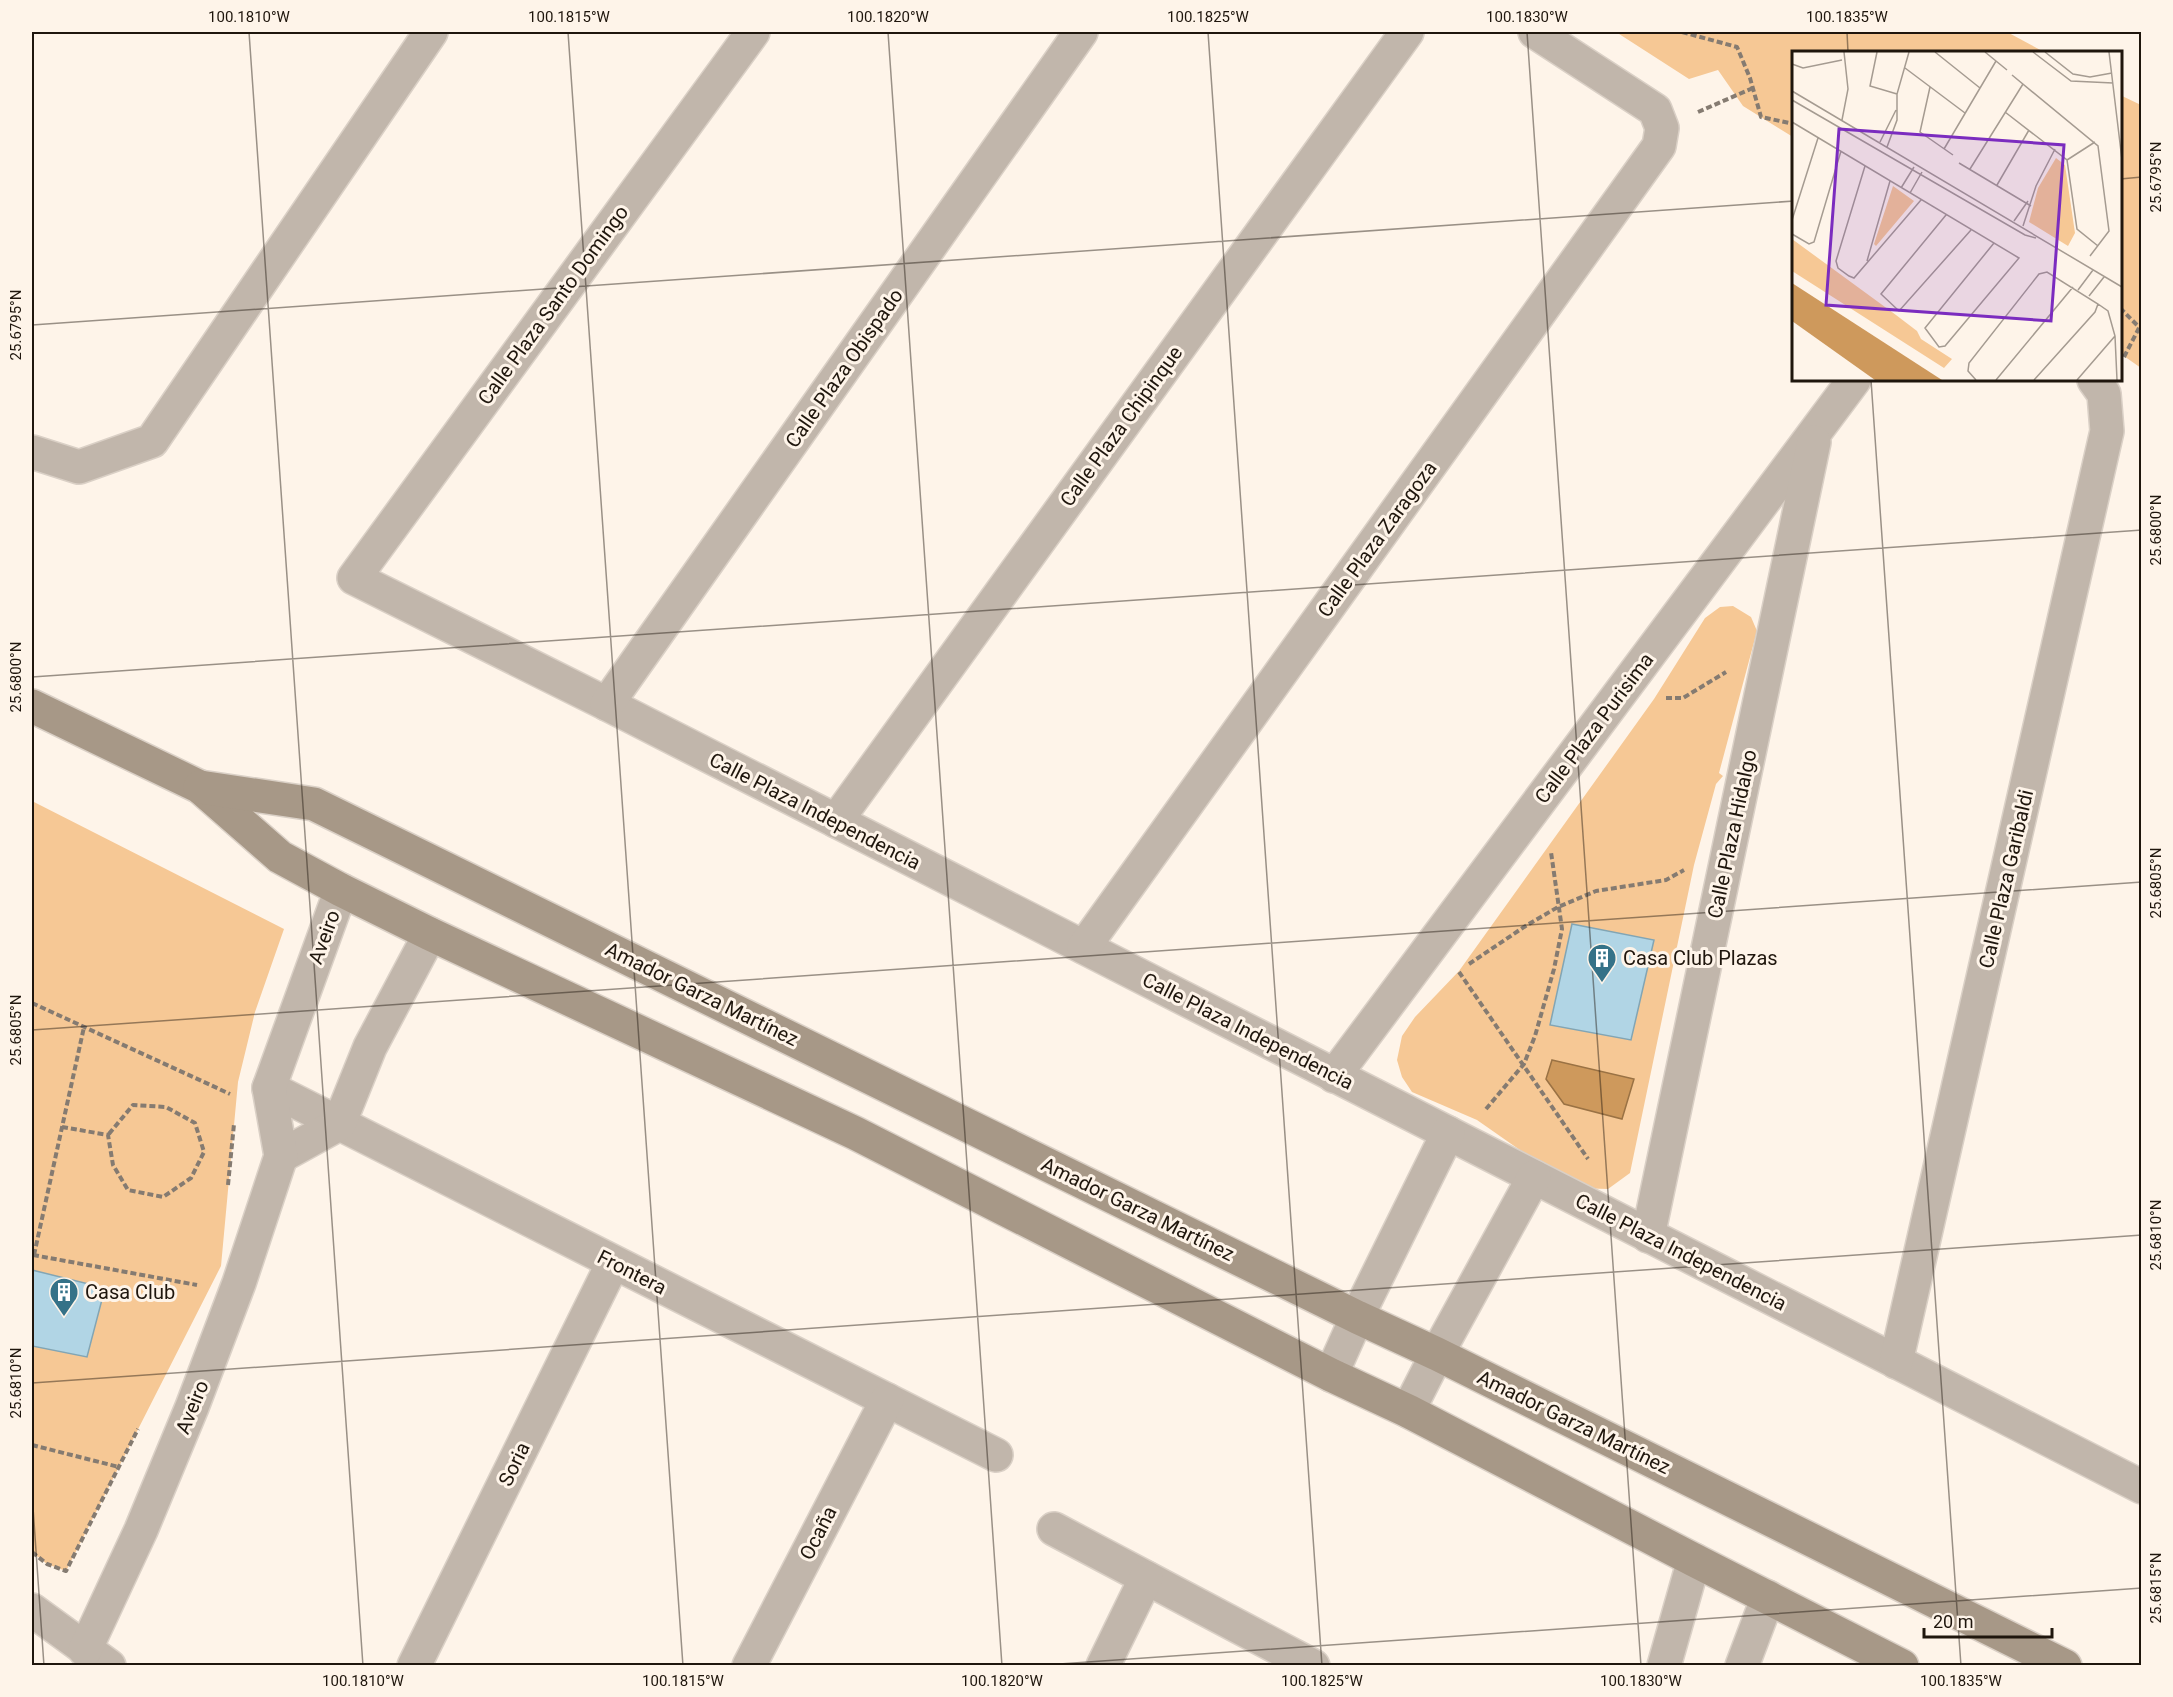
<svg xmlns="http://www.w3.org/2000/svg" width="2173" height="1697" viewBox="0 0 2173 1697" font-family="Roboto,sans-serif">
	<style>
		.green { fill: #f6c895 }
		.water { fill: #ce995c; stroke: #9a7244; stroke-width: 1.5 }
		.building { fill: #b1d5e5; stroke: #82a5b4; stroke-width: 1.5 }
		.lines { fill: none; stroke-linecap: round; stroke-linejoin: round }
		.street-casing { stroke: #dad0c6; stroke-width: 36 }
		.secondary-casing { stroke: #dad0c6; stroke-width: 36 }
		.path { stroke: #857b71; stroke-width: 4; stroke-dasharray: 6 3; stroke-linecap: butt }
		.street { stroke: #c1b6ab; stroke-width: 33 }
		.secondary { stroke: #a79887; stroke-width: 33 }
		.ticks { fill: none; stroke: #1f160d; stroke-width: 1.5; stroke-opacity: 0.45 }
		.labels { text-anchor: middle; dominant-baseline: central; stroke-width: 6; stroke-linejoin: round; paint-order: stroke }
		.street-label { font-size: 20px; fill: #1f160d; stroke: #fef4e9 }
		.poi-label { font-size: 20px; fill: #1f160d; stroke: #fef4e9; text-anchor: start }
		.inset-road { fill: none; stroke: #a59b91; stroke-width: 1.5 }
		.view { fill: #7b2cbf; fill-opacity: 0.15; stroke: #7b2cbf; stroke-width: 3 }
		.inset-edge { fill: none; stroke: #1f160d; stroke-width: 3 }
		.neatline { fill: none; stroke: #1f160d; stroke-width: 2 }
		.ticks-label { font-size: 15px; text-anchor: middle; fill: #1f160d }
	</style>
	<rect width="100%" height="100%" fill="#fef4e9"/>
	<g class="green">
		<path d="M1616,32H2007L2044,52H1794L1793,137L1743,106L1718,70L1689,79Z"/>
		<path d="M2120,95L2141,105V368L2121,354Z"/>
		<path d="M1733,606L1751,617L1757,631L1719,773L1723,776L1716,784L1694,865L1630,1173L1608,1189L1574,1188L1477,1120L1412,1092L1402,1077L1397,1060L1402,1036L1415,1017L1459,971L1654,699L1705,618L1720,607Z"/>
		<path d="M32,801L284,929L255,1012L238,1082L221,1266L66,1571L47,1564L32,1552Z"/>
	</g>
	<path class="water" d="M1552,1060L1634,1079L1622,1119L1564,1104L1546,1079Z"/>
	<g class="building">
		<path d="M1572,924L1654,940L1631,1040L1550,1025Z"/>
		<path d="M32,1270L105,1288L87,1357L32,1346Z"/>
	</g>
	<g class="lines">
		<g class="street-casing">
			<g id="street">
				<path d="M753,32L354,578L607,704L2142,1487"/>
				<path d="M32,452L79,467L152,441L431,32"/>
				<path d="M607,704L1081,32"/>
				<path d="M836,821L1407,32"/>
				<path d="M1084,947L1659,146L1662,128L1655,110L1535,32"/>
				<path d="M1334,1076L1854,380"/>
				<path d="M269,1088L996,1455"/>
				<path d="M281,1156L339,1124L370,1047L430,934"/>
				<path d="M1648,1236L1814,442"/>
				<path d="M1896,1362L2107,431L2104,394L2094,380"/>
				<path d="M1331,1375L1357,1317L1448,1133"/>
				<path d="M1408,1411L1437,1354L1534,1177"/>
				<path d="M1054,1529L1313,1666"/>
				<path d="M32,1610L109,1666"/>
				<path d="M85,1650L141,1530L192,1407L239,1283L281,1156L269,1088L341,890"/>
				<path d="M414,1666L613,1263"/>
				<path d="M749,1666L887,1400"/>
				<path d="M1103,1666L1146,1578"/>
				<path d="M1664,1666L1694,1560"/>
				<path d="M1742,1666L1768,1597"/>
			</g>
		</g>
		<g class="secondary-casing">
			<g id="secondary">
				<path d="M32,706L200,787L280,857L341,890L430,934L855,1133L1331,1375L1408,1411L1694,1560L1902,1666"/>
				<path d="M200,787L314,804L1357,1317L1437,1354L2065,1666"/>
			</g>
		</g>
		<g class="path">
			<path d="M1682,32L1737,47L1750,78L1761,117L1794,124"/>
			<path d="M1698,112L1753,88"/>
			<path d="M2120,308L2142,330"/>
			<path d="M2124,357L2139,328"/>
			<path d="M1666,698H1683L1726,672"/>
			<path d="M1469,964L1527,925L1558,907L1596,891L1666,880L1684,870"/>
			<path d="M1459,972L1588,1159"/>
			<path d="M32,1003L230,1094"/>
			<path d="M1486,1109L1524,1064L1535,1036L1554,969L1562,929L1551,852"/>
			<path d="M62,1127L108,1135L113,1165L128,1190L163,1197L191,1178L204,1152L195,1123L166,1107L133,1105L108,1135"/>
			<path d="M228,1185L234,1124"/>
			<path d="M33,1255L197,1285"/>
			<path d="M34,1255L84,1027"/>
			<path d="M32,1445L119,1467"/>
			<path d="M32,1552L47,1564L66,1571L138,1429"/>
		</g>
		<use href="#street" class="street"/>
		<use href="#secondary" class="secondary"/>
	</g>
	<path class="ticks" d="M249,32L363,1666M568,32L683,1666M888,32L1002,1666M1208,32L1322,1666M1527,32L1641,1666M1847,32L1848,52M2120,179L2142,177M32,325L1794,201M1871,380L1961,1666M32,677L2142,530M32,1030L2142,882M32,1383L2142,1235M32,1493L44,1666M1031,1666L2142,1588"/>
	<defs>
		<g id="building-pin" transform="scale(1.5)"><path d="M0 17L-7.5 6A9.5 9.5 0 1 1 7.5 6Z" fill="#357288" stroke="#fef4e9"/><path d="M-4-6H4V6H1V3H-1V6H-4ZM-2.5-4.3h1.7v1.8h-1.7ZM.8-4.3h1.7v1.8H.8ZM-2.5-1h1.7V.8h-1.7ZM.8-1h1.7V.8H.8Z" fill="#fff"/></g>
	</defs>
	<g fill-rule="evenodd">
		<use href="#building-pin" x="1602" y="958"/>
		<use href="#building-pin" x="64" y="1292"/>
	</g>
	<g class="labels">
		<g class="street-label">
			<text transform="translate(553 305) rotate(-54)">Calle Plaza Santo Domingo</text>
			<text transform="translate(844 368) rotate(-55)">Calle Plaza Obispado</text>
			<text transform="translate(1121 426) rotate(-54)">Calle Plaza Chipinque</text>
			<text transform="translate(1377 539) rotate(-54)">Calle Plaza Zaragoza</text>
			<text transform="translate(1594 728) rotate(-53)">Calle Plaza Purisima</text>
			<text transform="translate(815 811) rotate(27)">Calle Plaza Independencia</text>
			<text transform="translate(1732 834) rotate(-78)">Calle Plaza Hidalgo</text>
			<text transform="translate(2006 879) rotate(-77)">Calle Plaza Garibaldi</text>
			<text transform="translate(324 937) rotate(-70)">Aveiro</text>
			<text transform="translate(702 994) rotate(26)">Amador Garza Martínez</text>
			<text transform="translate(1248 1031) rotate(27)">Calle Plaza Independencia</text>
			<text transform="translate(1138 1209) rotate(26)">Amador Garza Martínez</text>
			<text transform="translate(1681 1252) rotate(27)">Calle Plaza Independencia</text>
			<text transform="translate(632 1272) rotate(27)">Frontera</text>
			<text transform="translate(192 1407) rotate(-68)">Aveiro</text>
			<text transform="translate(1574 1422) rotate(26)">Amador Garza Martínez</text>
			<text transform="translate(514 1464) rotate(-64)">Soria</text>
			<text transform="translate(818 1533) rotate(-63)">Ocaña</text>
		</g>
		<g class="poi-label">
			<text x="1623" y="958">Casa Club Plazas</text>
			<text x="85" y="1292">Casa Club</text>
		</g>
	</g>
	<g transform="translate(1792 51)">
		<rect width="330" height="330" fill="#fef4e9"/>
		<path d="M264,107L273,114L283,182L276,195L237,171L246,137ZM101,135L122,150L84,195L82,193ZM0,188L104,264L125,280L129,288L160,308L152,317L0,220Z" fill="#f6c895"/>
		<path d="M0,232L150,329H83L0,270Z" fill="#ce995c"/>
		<path class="inset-road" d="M85,1L78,35L105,43M143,1L188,37M193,1L215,19M241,1L279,30L321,32M253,1L281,23L298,26L320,22M317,1L330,109M0,13L11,17L50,9M113,17L173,62M220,24L306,95L317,180L298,205M138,36L128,81L161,104M0,40L330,236M0,49L233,184L244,187M213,61L275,109L285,178L306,195M50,69L56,38L52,1M0,71L227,207L153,295L147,296L133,277L202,192M88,91L104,59M95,96L105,69V43L117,1M152,98L204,10M275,109L303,91M167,112L239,155M73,115L44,210L46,217L57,225L62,227L129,149M178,118L231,33M205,134L237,79M109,137L122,116M118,142L130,121M154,164L89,243L107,260L179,179M0,169L26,87M222,170L236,150M231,175L244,135L263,98M0,183L17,193L22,191L49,100M75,210L98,130M286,239L301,219M297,245L312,226M323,285L325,329M184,329L176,320L177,312L247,223L255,221L306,253L303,261L242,329M204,329L281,236M285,329L323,285L316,260L306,253"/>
		<path class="view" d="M47,78L272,94L259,270L34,254Z"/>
		<rect width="330" height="330" class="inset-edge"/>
	</g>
	<rect width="2173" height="1697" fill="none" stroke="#fef4e9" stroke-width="66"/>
	<path d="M1924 1628v9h128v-9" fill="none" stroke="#1f160d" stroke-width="3"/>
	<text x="1933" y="1628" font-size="18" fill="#1f160d" stroke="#fef4e9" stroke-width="4.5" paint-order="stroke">20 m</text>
	<rect x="33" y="33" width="2107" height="1631" class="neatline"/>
	<g class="ticks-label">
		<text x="249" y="22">100.1810°W</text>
		<text x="569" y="22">100.1815°W</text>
		<text x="888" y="22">100.1820°W</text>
		<text x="1208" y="22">100.1825°W</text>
		<text x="1527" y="22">100.1830°W</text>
		<text x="1847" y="22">100.1835°W</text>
		<text transform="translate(2156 177) rotate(-90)" y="5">25.6795°N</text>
		<text transform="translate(16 325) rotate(-90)" y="5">25.6795°N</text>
		<text transform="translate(2156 530) rotate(-90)" y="5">25.6800°N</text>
		<text transform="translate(16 677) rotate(-90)" y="5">25.6800°N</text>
		<text transform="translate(2156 883) rotate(-90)" y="5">25.6805°N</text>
		<text transform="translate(16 1030) rotate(-90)" y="5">25.6805°N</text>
		<text transform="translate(2156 1235) rotate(-90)" y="5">25.6810°N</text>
		<text transform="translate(16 1383) rotate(-90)" y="5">25.6810°N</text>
		<text transform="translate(2156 1588) rotate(-90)" y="5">25.6815°N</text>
		<text x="363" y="1686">100.1810°W</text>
		<text x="683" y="1686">100.1815°W</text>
		<text x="1002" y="1686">100.1820°W</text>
		<text x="1322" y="1686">100.1825°W</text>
		<text x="1641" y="1686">100.1830°W</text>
		<text x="1961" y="1686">100.1835°W</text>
	</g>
</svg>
